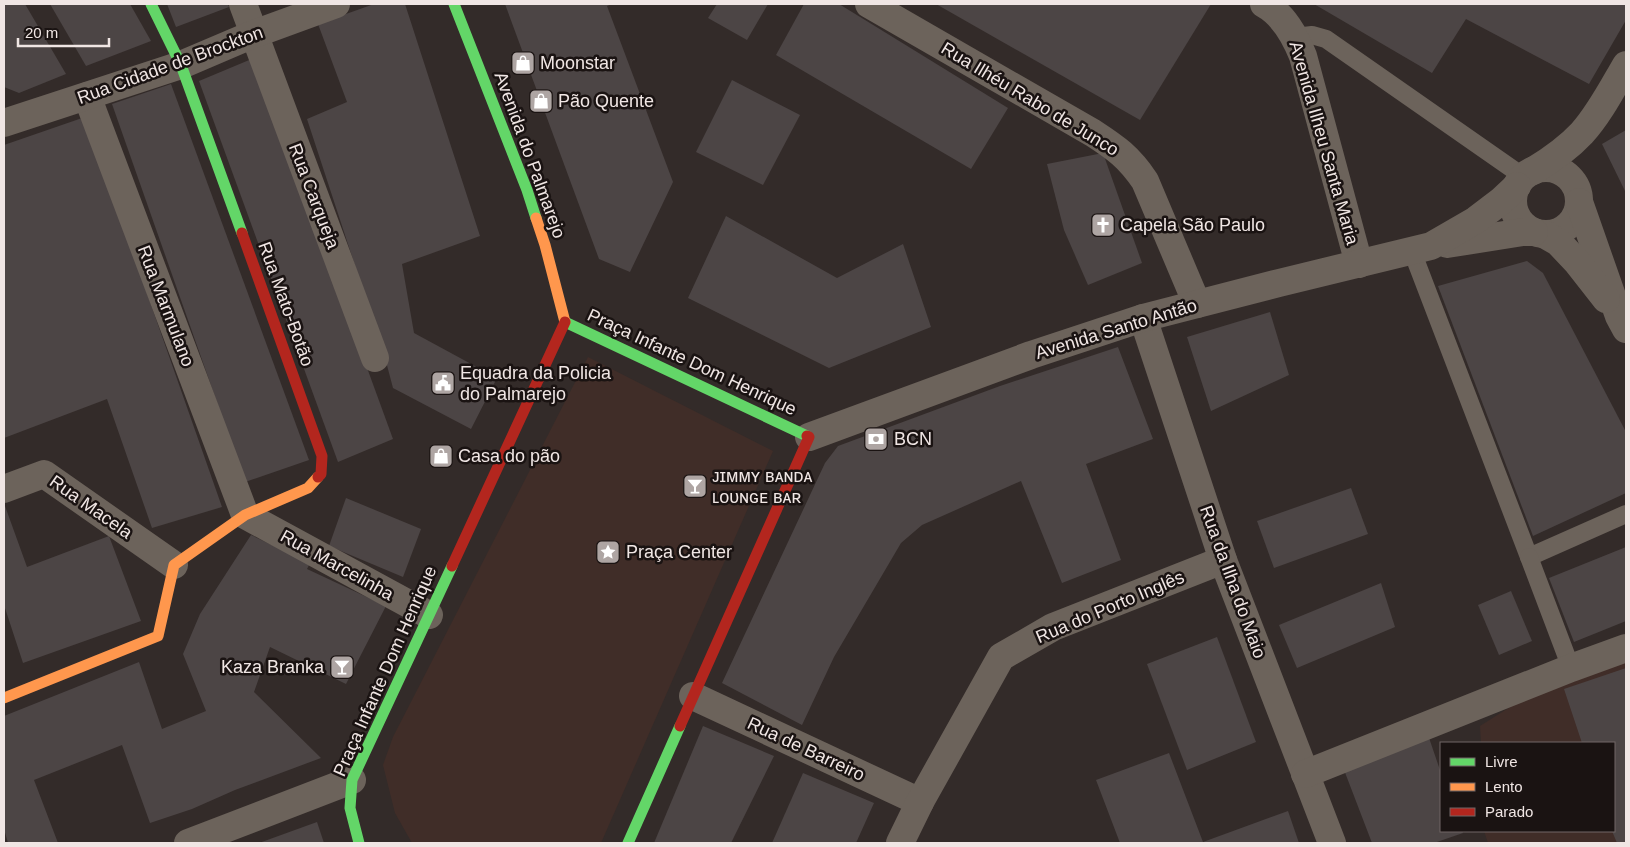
<svg xmlns="http://www.w3.org/2000/svg" width="1630" height="847" viewBox="0 0 1630 847" font-family="Helvetica,sans-serif">
	<style>
		.built { fill: #402d28 }
		.building { fill: #4c4545 }
		.lines { fill: none; stroke-linecap: round; stroke-linejoin: round }
		.lane { stroke: #6c635b; stroke-width: 18 }
		.street { stroke: #6c635b; stroke-width: 28 }
		.fast { stroke: #63d668; stroke-width: 11 }
		.slow { stroke: #ff974d; stroke-width: 11 }
		.jam { stroke: #b3261e; stroke-width: 11 }
		.labels { text-anchor: middle; dominant-baseline: central; stroke-width: 5; stroke-linejoin: round; paint-order: stroke }
		.poi-label { font-size: 18px; fill: #f0e6e4; stroke: #1a1312; text-anchor: start }
		.street-label { font-size: 18px; fill: #f0e6e4; stroke: #1a1312 }
	</style>
	<rect width="100%" height="100%" fill="#332b29"/>
	<g class="built">
		<path d="M588,357L773,451L601,843H412L395,813L383,765L393,737Z"/>
		<path d="M1626,654V843H1488L1484,831H1614V743H1481L1480,726L1556,678Z"/>
	</g>
	<g class="building">
		<path d="M4,4H25L66,74L19,93L4,87Z"/>
		<path d="M50,4H130L151,41L86,66Z"/>
		<path d="M167,4H228L229,7L176,27Z"/>
		<path d="M374,4H405L480,236L402,264L414,333L497,378L471,429L393,388L384,354L307,119L347,102L318,24Z"/>
		<path d="M505,4H612L607,6L673,182L630,272L599,259Z"/>
		<path d="M717,4H768L747,40L708,18Z"/>
		<path d="M804,4H839L1008,108L971,169L776,55Z"/>
		<path d="M936,4H1211L1140,120Z"/>
		<path d="M1314,4H1626V20L1589,84L1466,19L1432,73Z"/>
		<path d="M254,58L393,439L338,462L199,81Z"/>
		<path d="M732,80L800,115L763,185L696,152Z"/>
		<path d="M171,84L309,460L245,482L112,104Z"/>
		<path d="M85,117L222,507L152,528L107,399L4,438V145Z"/>
		<path d="M1626,130V193L1602,144Z"/>
		<path d="M1103,153L1142,263L1088,285L1064,230L1047,164Z"/>
		<path d="M726,216L837,278L903,244L931,327L829,368L688,298Z"/>
		<path d="M1527,261L1543,273L1626,432V493L1533,536L1438,286Z"/>
		<path d="M1270,312L1289,375L1211,411L1187,337Z"/>
		<path d="M1118,347L1153,439L1086,464L1121,560L1062,583L1021,481L922,525L901,543L834,657L802,725L722,683L825,463L838,446L1000,386Z"/>
		<path d="M1351,488L1368,534L1274,568L1257,521Z"/>
		<path d="M346,498L421,529L403,577L329,546Z"/>
		<path d="M4,506H5L27,567L109,536L141,621L23,663L4,605Z"/>
		<path d="M251,535L310,563L307,569L386,606L346,684L270,647L254,692L321,758L235,790L192,809L150,823L122,745L34,780L58,843H8L4,829V716L139,662L162,729L206,711L183,654L200,614Z"/>
		<path d="M1626,547V621L1574,642L1549,578Z"/>
		<path d="M1381,583L1395,627L1297,668L1279,625Z"/>
		<path d="M1511,591L1532,641L1499,655L1478,605Z"/>
		<path d="M1217,637L1256,742L1187,770L1147,664Z"/>
		<path d="M1626,668V843H1617L1612,831H1614V743H1582L1564,689Z"/>
		<path d="M703,726L774,756L731,843H654Z"/>
		<path d="M1426,729L1441,773V831H1462L1463,833L1434,843H1372L1341,762Z"/>
		<path d="M1169,753L1203,842L1288,811L1299,843H1120L1096,780Z"/>
		<path d="M803,773L874,803L856,843H772Z"/>
		<path d="M317,822L324,843H259Z"/>
	</g>
	<g class="lines">
		<g class="lane">
			<path d="M1295,37L1312,35L1326,39L1524,177"/>
			<path d="M1412,251L1529,557L1626,514"/>
			<path d="M1529,557L1571,668"/>
		</g>
		<g class="street">
			<path d="M243,4L375,358"/>
			<path d="M869,4L1093,133C1116,148 1129,157 1145,181L1197,304"/>
			<path d="M1264,4C1284,15 1295,36 1303,56L1359,264"/>
			<path d="M87,96L245,515L429,615"/>
			<path d="M4,123L181,65L254,34L336,4"/>
			<circle cx="1546" cy="201" r="33"/>
			<path d="M1533,171C1551,160 1568,148 1582,133C1600,113 1613,87 1626,65"/>
			<path d="M1579,202L1619,316L1626,329"/>
			<path d="M1544,234L1558,242L1577,262L1606,299"/>
			<path d="M1447,244L1523,232H1534"/>
			<path d="M1143,318L1223,560L1332,843"/>
			<path d="M809,437L1031,355L1143,318L1279,283L1431,246L1476,220L1501,201L1517,186"/>
			<path d="M4,489L44,474L174,565"/>
			<path d="M693,696L920,802"/>
			<path d="M1305,774L1571,668L1626,648"/>
			<path d="M188,843L352,780"/>
			<path d="M900,843L920,802L1001,657L1053,627L1223,560"/>
		</g>
		<g class="fast">
			<path d="M151,4L181,65L242,233"/>
			<path d="M454,4L527,190L536,218"/>
			<path d="M565,322L807,436"/>
			<path d="M359,843L350,808L352,780L452,566"/>
			<path d="M628,843L680,726"/>
		</g>
		<g class="slow">
			<path d="M536,218L545,245L565,322"/>
			<path d="M4,698L158,636L174,565L245,515L308,488L318,477"/>
		</g>
		<g class="jam">
			<path d="M242,233L322,456L321,474L318,477"/>
			<path d="M452,566L565,322"/>
			<path d="M680,726L809,437L807,436"/>
		</g>
	</g>
	<defs>
		<g id="shop-square" transform="scale(1.25)"><rect x="-9" y="-9" width="18" height="18" rx="4" fill="#aea5a3" stroke="#1a1312"/><path d="M-5-2.5h2.3a2.7 3.5 0 0 1 5.4 0H5L5.5 6h-11ZM-1.5-2.5h3a1.5 2.3 0 0 0-3 0Z" fill="#fff"/></g>
		<g id="church-square" transform="scale(1.25)"><rect x="-9" y="-9" width="18" height="18" rx="4" fill="#aea5a3" stroke="#1a1312"/><path d="M-1.2-6h2.4v3.5h3.3v2.4h-3.3V6h-2.4V-.1h-3.3v-2.4h3.3Z" fill="#fff"/></g>
		<g id="civic-square" transform="scale(1.25)"><rect x="-9" y="-9" width="18" height="18" rx="4" fill="#aea5a3" stroke="#1a1312"/><path d="M-.6-6.5H3V-4.5H.6V-3L4-1V1h2V6H-6V1h2V-1L-.6-3ZM-1.2 2.5V6h2.4V2.5Z" fill="#fff"/></g>
		<g id="bank-square" transform="scale(1.25)"><rect x="-9" y="-9" width="18" height="18" rx="4" fill="#aea5a3" stroke="#1a1312"/><path d="M-6-4H6V4H-6ZM0-2.3a2.3 2.3 0 1 0 0 4.6a2.3 2.3 0 1 0 0-4.6Z" fill="#fff"/></g>
		<g id="bar-square" transform="scale(1.25)"><rect x="-9" y="-9" width="18" height="18" rx="4" fill="#aea5a3" stroke="#1a1312"/><path d="M-6-5H6L.8 .8V4.5H3.5V6h-7V4.5H-.8V.8Z" fill="#fff"/></g>
		<g id="sight-square" transform="scale(1.25)"><rect x="-9" y="-9" width="18" height="18" rx="4" fill="#aea5a3" stroke="#1a1312"/><path d="M0-6L1.8-2.2L6-1.7L2.9 1.2L3.7 5.4L0 3.3L-3.7 5.4L-2.9 1.2L-6-1.7L-1.8-2.2Z" fill="#fff"/></g>
	</defs>
	<g fill-rule="evenodd">
		<use href="#shop-square" x="523" y="63"/>
		<use href="#shop-square" x="541" y="101"/>
		<use href="#church-square" x="1103" y="225"/>
		<use href="#civic-square" x="443" y="383"/>
		<use href="#bank-square" x="876" y="439"/>
		<use href="#shop-square" x="441" y="456"/>
		<use href="#bar-square" x="695" y="486"/>
		<use href="#sight-square" x="608" y="552"/>
		<use href="#bar-square" x="342" y="667"/>
	</g>
	<g class="labels">
		<g class="poi-label">
			<text x="540" y="63">Moonstar</text>
			<text x="558" y="101">Pão Quente</text>
			<text x="1120" y="225">Capela São Paulo</text>
			<text x="460" y="373">Equadra da Policia<tspan x="460" dy="21">do Palmarejo</tspan></text>
			<text x="894" y="439">BCN</text>
			<text x="458" y="456">Casa do pão</text>
			<text x="712" y="476">ᴊɪᴍᴍʏ ʙᴀɴᴅᴀ<tspan x="712" dy="21">ʟᴏᴜɴɢᴇ ʙᴀʀ</tspan></text>
			<text x="626" y="552">Praça Center</text>
			<text x="324" y="667" text-anchor="end">Kaza Branka</text>
		</g>
		<g class="street-label">
			<text transform="translate(170 65) rotate(-20)">Rua Cidade de Brockton</text>
			<text transform="translate(1030 99) rotate(31)">Rua Ilhéu Rabo de Junco</text>
			<text transform="translate(1324 143) rotate(74)">Avenida Ilheu Santa Maria</text>
			<text transform="translate(530 155) rotate(70)">Avenida do Palmarejo</text>
			<text transform="translate(314 196) rotate(69)">Rua Carqueja</text>
			<text transform="translate(286 304) rotate(70)">Rua Mato-Botão</text>
			<text transform="translate(166 306) rotate(69)">Rua Marmulano</text>
			<text transform="translate(1116 329) rotate(-17)">Avenida Santo Antão</text>
			<text transform="translate(692 362) rotate(25)">Praça Infante Dom Henrique</text>
			<text transform="translate(91 507) rotate(35)">Rua Macela</text>
			<text transform="translate(337 565) rotate(29)">Rua Marcelinha</text>
			<text transform="translate(1233 582) rotate(70)">Rua da Ilha do Maio</text>
			<text transform="translate(1110 607) rotate(-23)">Rua do Porto Inglês</text>
			<text transform="translate(385 671) rotate(-66)">Praça Infante Dom Henrique</text>
			<text transform="translate(806 749) rotate(25)">Rua de Barreiro</text>
		</g>
	</g>
	<rect width="1630" height="847" fill="none" stroke="#f0e6e4" stroke-width="10"/>
	<rect x="1440" y="742" width="175" height="90" fill="#1a1312" stroke="#706766"/>
	<rect x="1450" y="758" width="25" height="8" fill="#63d668" stroke="#706766"/>
	<text x="1485" y="767" font-size="15" fill="#f0e6e4">Livre</text>
	<rect x="1450" y="783" width="25" height="8" fill="#ff974d" stroke="#706766"/>
	<text x="1485" y="792" font-size="15" fill="#f0e6e4">Lento</text>
	<rect x="1450" y="808" width="25" height="8" fill="#b3261e" stroke="#706766"/>
	<text x="1485" y="817" font-size="15" fill="#f0e6e4">Parado</text>
	<path d="M18 38v8h91v-8" fill="none" stroke="#f0e6e4" stroke-width="2.5"/>
	<text x="25" y="38" font-size="15" fill="#f0e6e4" stroke="#1a1312" stroke-width="4" paint-order="stroke">20 m</text>
</svg>
